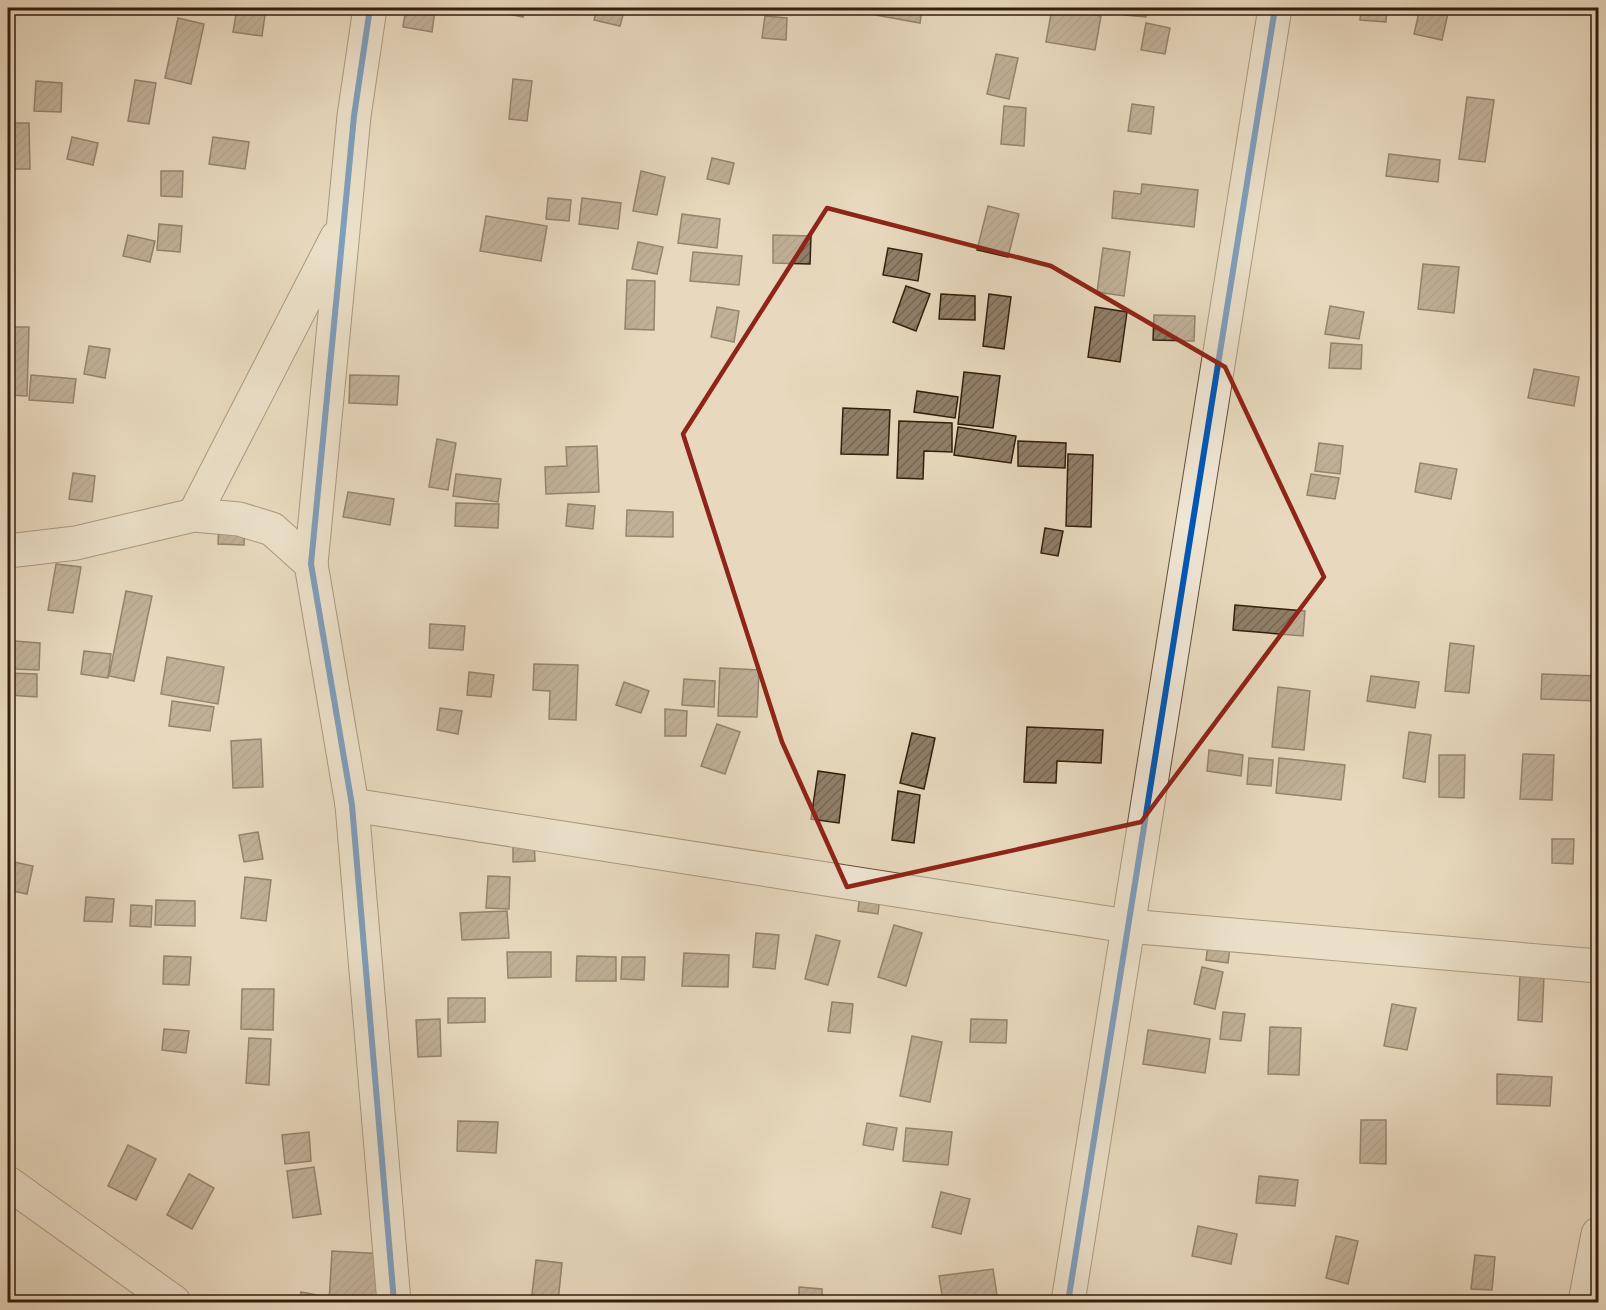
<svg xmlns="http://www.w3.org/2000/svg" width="1606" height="1310" viewBox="0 0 1606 1310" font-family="Alegreya,serif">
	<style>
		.building { fill: url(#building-hatch); stroke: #331e0c; stroke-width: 1.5 }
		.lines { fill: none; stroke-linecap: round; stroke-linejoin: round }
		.minor-casing { stroke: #604d38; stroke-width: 35 }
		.minor { stroke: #f0e6d5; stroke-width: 33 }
		.cycleway-casing { stroke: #f0e6d5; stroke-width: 10 }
		.cycleway { stroke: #0057b8; stroke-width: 6 }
		.marked { fill: none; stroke: #8f2418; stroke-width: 4.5; stroke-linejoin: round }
	</style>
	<defs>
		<pattern id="building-hatch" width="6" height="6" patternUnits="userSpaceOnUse" patternTransform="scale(1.5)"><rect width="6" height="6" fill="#917f69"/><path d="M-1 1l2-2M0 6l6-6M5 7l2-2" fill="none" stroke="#776755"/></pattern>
	</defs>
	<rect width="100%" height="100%" fill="#e8d9be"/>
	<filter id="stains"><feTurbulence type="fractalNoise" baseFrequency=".00333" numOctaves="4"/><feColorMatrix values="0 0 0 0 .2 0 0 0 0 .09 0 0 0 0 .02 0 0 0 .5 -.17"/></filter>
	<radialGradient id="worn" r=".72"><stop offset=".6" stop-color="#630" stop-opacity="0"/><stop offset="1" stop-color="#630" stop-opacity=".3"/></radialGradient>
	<g class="building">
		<path d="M237,8H266L262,36L233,32Z"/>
		<path d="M406,8L435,10L432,32L403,27Z"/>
		<path d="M477,8H525L523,17Z"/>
		<path d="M597,8H625L620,26L594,20Z"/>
		<path d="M823,8H868L867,14Z"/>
		<path d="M876,8H922L920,23L875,15Z"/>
		<path d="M1052,8L1101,16L1095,50L1046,42Z"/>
		<path d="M1125,8H1146V17L1124,15Z"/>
		<path d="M1361,8H1387L1386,22L1360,20Z"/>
		<path d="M1420,8L1448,13L1442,40L1414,34Z"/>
		<path d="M765,16L787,18L786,40L762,38Z"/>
		<path d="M178,18L204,24L191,84L165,78Z"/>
		<path d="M1146,23L1170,28L1165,54L1141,50Z"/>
		<path d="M996,54L1018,58L1009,99L987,94Z"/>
		<path d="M513,79L532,81L527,121L509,119Z"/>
		<path d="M135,80L156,83L149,124L128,121Z"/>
		<path d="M36,81L62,83L61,112L34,111Z"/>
		<path d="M1467,97L1494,100L1485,162L1459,159Z"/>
		<path d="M1132,104L1154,107L1151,134L1128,131Z"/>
		<path d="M1004,106L1026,108L1024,146L1001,144Z"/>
		<path d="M8,123H29L30,169H8Z"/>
		<path d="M72,137L98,143L93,165L67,159Z"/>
		<path d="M213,137L249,142L245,169L209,164Z"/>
		<path d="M1389,154L1440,160L1438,182L1386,176Z"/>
		<path d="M712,158L734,163L729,184L707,179Z"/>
		<path d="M161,171H183L182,197L161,196Z"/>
		<path d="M641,171L665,177L657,215L633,211Z"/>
		<path d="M1142,184L1198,190L1194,227L1112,218L1114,191L1141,194Z"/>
		<path d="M548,198L571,200L569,221L546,219Z"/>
		<path d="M582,198L621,203L618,229L579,224Z"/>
		<path d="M988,206L1019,214L1008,257L977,250Z"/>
		<path d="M682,214L720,219L717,248L678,243Z"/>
		<path d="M486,216L547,226L541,261L480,251Z"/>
		<path d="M159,224L182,226L180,252L157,250Z"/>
		<path d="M128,235L155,241L150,262L123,256Z"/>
		<path d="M773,235L811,236L810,264L773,263Z"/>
		<path d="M638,242L663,247L657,274L632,269Z"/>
		<path d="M888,248L922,254L918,281L883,275Z"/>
		<path d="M1103,248L1130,252L1124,296L1097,292Z"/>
		<path d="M693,252L742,256L739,285L690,281Z"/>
		<path d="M1423,264L1459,267L1454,313L1418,309Z"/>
		<path d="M627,280L655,281L654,330L625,329Z"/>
		<path d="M906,286L930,294L916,331L893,322Z"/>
		<path d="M941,294L975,296V320L939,319Z"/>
		<path d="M989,294L1011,297L1004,349L983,346Z"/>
		<path d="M1330,306L1364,312L1359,339L1325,334Z"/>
		<path d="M717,307L739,311L734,342L711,337Z"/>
		<path d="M1095,307L1127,312L1120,362L1088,357Z"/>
		<path d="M1592,313H1598V366H1591Z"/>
		<path d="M1154,315L1195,316L1194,341L1153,340Z"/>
		<path d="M8,327H29L27,396L8,395Z"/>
		<path d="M1331,343L1362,345L1361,369L1329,368Z"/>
		<path d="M89,346L110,349L105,378L84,374Z"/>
		<path d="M1534,369L1579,377L1574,406L1528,398Z"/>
		<path d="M964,372L1000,376L993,428L958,424Z"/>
		<path d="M31,375L76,379L73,403L29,400Z"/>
		<path d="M350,375L399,376L397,405L349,403Z"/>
		<path d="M917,391L958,397L955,418L914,412Z"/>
		<path d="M843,408L890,410L888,455L841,454Z"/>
		<path d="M899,421L952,423V452L924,451L923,479L897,478Z"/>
		<path d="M958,427L1016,436L1011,463L954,455Z"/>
		<path d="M437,439L456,443L448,490L429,487Z"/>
		<path d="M1018,441L1066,443L1065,468L1018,466Z"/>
		<path d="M1319,443L1343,446L1340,474L1315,471Z"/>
		<path d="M597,446L599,492L546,494L545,467L567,466L566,447Z"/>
		<path d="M1068,454L1093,455L1091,527L1066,526Z"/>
		<path d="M1420,463L1457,469L1451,499L1415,492Z"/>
		<path d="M73,473L95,476L92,502L69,499Z"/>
		<path d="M456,474L501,479L498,502L453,496Z"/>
		<path d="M1311,474L1339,478L1335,499L1307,495Z"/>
		<path d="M348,492L394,499L390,525L343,517Z"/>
		<path d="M456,503L499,504L498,528L455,526Z"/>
		<path d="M568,504L595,506L593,529L566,526Z"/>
		<path d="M627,510L673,512V537L626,536Z"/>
		<path d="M219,521L245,522L244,545L218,544Z"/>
		<path d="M1045,528L1063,531L1058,556L1041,553Z"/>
		<path d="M56,564L81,567L73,613L48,610Z"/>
		<path d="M126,591L152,596L134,681L109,676Z"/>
		<path d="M1235,605L1305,611L1303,636L1233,630Z"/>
		<path d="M430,624L465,626L463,650L429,648Z"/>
		<path d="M14,641L40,643L39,670L13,669Z"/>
		<path d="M1450,643L1474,646L1469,693L1445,691Z"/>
		<path d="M84,651L111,654L108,678L81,674Z"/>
		<path d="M167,657L224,667L218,704L161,694Z"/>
		<path d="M534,664L578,665L576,720L549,719L550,691L533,690Z"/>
		<path d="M720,668L759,670L757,717L718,716Z"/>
		<path d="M469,672L494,675L491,697L467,695Z"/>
		<path d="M8,673L37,674V697L8,695Z"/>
		<path d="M1542,674L1598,676V701L1541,699Z"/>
		<path d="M1371,676L1419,682L1415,708L1367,701Z"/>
		<path d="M684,679L715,681L714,707L682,705Z"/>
		<path d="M624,682L649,691L641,713L616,705Z"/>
		<path d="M1278,687L1310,691L1304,750L1272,747Z"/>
		<path d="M172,701L214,707L210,731L169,726Z"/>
		<path d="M440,708L462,711L458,734L437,730Z"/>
		<path d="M665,709L687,711L686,736H665Z"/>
		<path d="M717,724L740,732L725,774L701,766Z"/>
		<path d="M1027,727L1103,730L1101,763L1057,761L1056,783L1024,782Z"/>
		<path d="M1409,732L1431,735L1425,782L1403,778Z"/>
		<path d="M912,733L935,738L924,789L900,783Z"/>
		<path d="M261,739L263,787L233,788L231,741Z"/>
		<path d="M1209,750L1243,755L1241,776L1207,771Z"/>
		<path d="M1523,754L1554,755L1552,800L1520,799Z"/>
		<path d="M1439,755H1465L1464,798L1439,797Z"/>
		<path d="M1249,758L1273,760L1271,786L1247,784Z"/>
		<path d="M1279,758L1345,765L1341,800L1276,793Z"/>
		<path d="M818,771L845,775L839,823L811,819Z"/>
		<path d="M898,791L920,795L914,843L892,840Z"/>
		<path d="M258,832L263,859L244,862L239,835Z"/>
		<path d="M513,839H534L535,861L513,862Z"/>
		<path d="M1552,839H1574L1573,864L1552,863Z"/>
		<path d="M9,861L33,866L27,894L8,890Z"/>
		<path d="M488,876L510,877L509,909L486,908Z"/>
		<path d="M245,877L271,880L266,921L241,918Z"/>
		<path d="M861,883L881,885L878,914L858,911Z"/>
		<path d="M86,897L114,899L112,922L84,921Z"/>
		<path d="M156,900L195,901V926L155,925Z"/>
		<path d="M131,905L152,906L151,927L130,926Z"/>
		<path d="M507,911L509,938L462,940L460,913Z"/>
		<path d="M1595,911H1598V934L1593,933Z"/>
		<path d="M894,925L922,933L906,986L878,977Z"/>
		<path d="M756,933L779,935L775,969L753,967Z"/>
		<path d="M816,935L840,941L828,985L805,979Z"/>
		<path d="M1209,936L1231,939L1228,963L1206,960Z"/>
		<path d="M507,952H551V977L508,978Z"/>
		<path d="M684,953L729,955L728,987L682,986Z"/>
		<path d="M164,956L191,957L189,985L163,984Z"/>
		<path d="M577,956L616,957V981H576Z"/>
		<path d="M622,957H645L644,980L621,979Z"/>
		<path d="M1202,967L1223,972L1215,1009L1194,1004Z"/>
		<path d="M1520,975L1544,976L1542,1022L1518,1020Z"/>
		<path d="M242,989H274L273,1030L241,1029Z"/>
		<path d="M8,992L12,993L8,1011Z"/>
		<path d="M448,998H485V1022L448,1023Z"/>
		<path d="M832,1002L853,1004L850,1033L828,1031Z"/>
		<path d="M1392,1004L1416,1008L1407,1050L1384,1046Z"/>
		<path d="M1223,1012L1245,1014L1241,1041L1220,1039Z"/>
		<path d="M440,1019L441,1056L418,1057L416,1020Z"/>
		<path d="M971,1019L1007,1020L1006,1043L970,1042Z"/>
		<path d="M1270,1027L1301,1028L1299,1075L1268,1074Z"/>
		<path d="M164,1029L189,1031L186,1053L162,1050Z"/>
		<path d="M1148,1030L1210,1039L1205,1073L1143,1064Z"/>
		<path d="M912,1036L942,1042L930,1102L900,1096Z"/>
		<path d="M249,1038L271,1039L269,1085L246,1083Z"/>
		<path d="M1497,1074L1552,1077L1550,1106L1497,1104Z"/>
		<path d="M1361,1120H1386V1164L1360,1163Z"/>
		<path d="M458,1121L498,1122L496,1153L457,1151Z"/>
		<path d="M867,1123L897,1128L893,1150L863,1145Z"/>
		<path d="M906,1128L952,1132L948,1165L903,1161Z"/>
		<path d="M309,1132L311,1161L285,1164L282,1135Z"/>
		<path d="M128,1145L156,1159L136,1200L108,1186Z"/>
		<path d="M314,1167L321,1214L293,1218L287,1171Z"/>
		<path d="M189,1174L214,1188L192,1229L167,1215Z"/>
		<path d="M1259,1176L1298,1180L1295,1206L1256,1203Z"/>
		<path d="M941,1192L970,1199L961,1234L932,1227Z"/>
		<path d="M1198,1226L1237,1234L1231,1264L1192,1256Z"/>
		<path d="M1336,1236L1358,1241L1348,1284L1326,1278Z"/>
		<path d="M332,1251L385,1254L383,1302H329Z"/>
		<path d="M1475,1255L1495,1257L1492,1290L1471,1289Z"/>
		<path d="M536,1260L562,1263L558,1302H531Z"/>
		<path d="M993,1269L997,1295L943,1302L939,1276Z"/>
		<path d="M799,1287L822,1289V1302H799Z"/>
		<path d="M301,1292L323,1296L322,1302H299Z"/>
	</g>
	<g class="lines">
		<g class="minor-casing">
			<g id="minor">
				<path d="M370,8L354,116L311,564L352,805L394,1302"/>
				<path d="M194,515L337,237"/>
				<path d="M8,551L76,543L194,515L239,519L272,529L311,564"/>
				<path d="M352,805L1127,926L1598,966"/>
				<path d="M8,1183L174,1302"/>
				<path d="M1068,1302L1275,8"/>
				<path d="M1585,1302L1598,1234"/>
			</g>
		</g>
		<use href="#minor" class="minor"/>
		<g class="cycleway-casing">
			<g id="cycleway">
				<path d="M370,8L354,116L311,564L352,805L394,1302"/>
				<path d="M1068,1302L1275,8"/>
			</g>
		</g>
		<use href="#cycleway" class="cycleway"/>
	</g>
	<path d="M0 0H1606V1310H0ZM827,208L1051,266L1225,367L1324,577L1141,822L847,887L782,742L683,434Z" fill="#e8d9be" fill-opacity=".55" fill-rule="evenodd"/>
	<path class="marked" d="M827,208L1051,266L1225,367L1324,577L1141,822L847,887L782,742L683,434Z"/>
	<rect width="1606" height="1310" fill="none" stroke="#e8d9be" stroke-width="30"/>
	<rect x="9" y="9" width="1588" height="1292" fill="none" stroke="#331e0c" stroke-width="3"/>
	<rect x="15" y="15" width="1576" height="1280" fill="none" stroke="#331e0c" stroke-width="1.5"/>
	<rect width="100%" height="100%" filter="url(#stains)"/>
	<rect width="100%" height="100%" fill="url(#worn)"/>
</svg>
